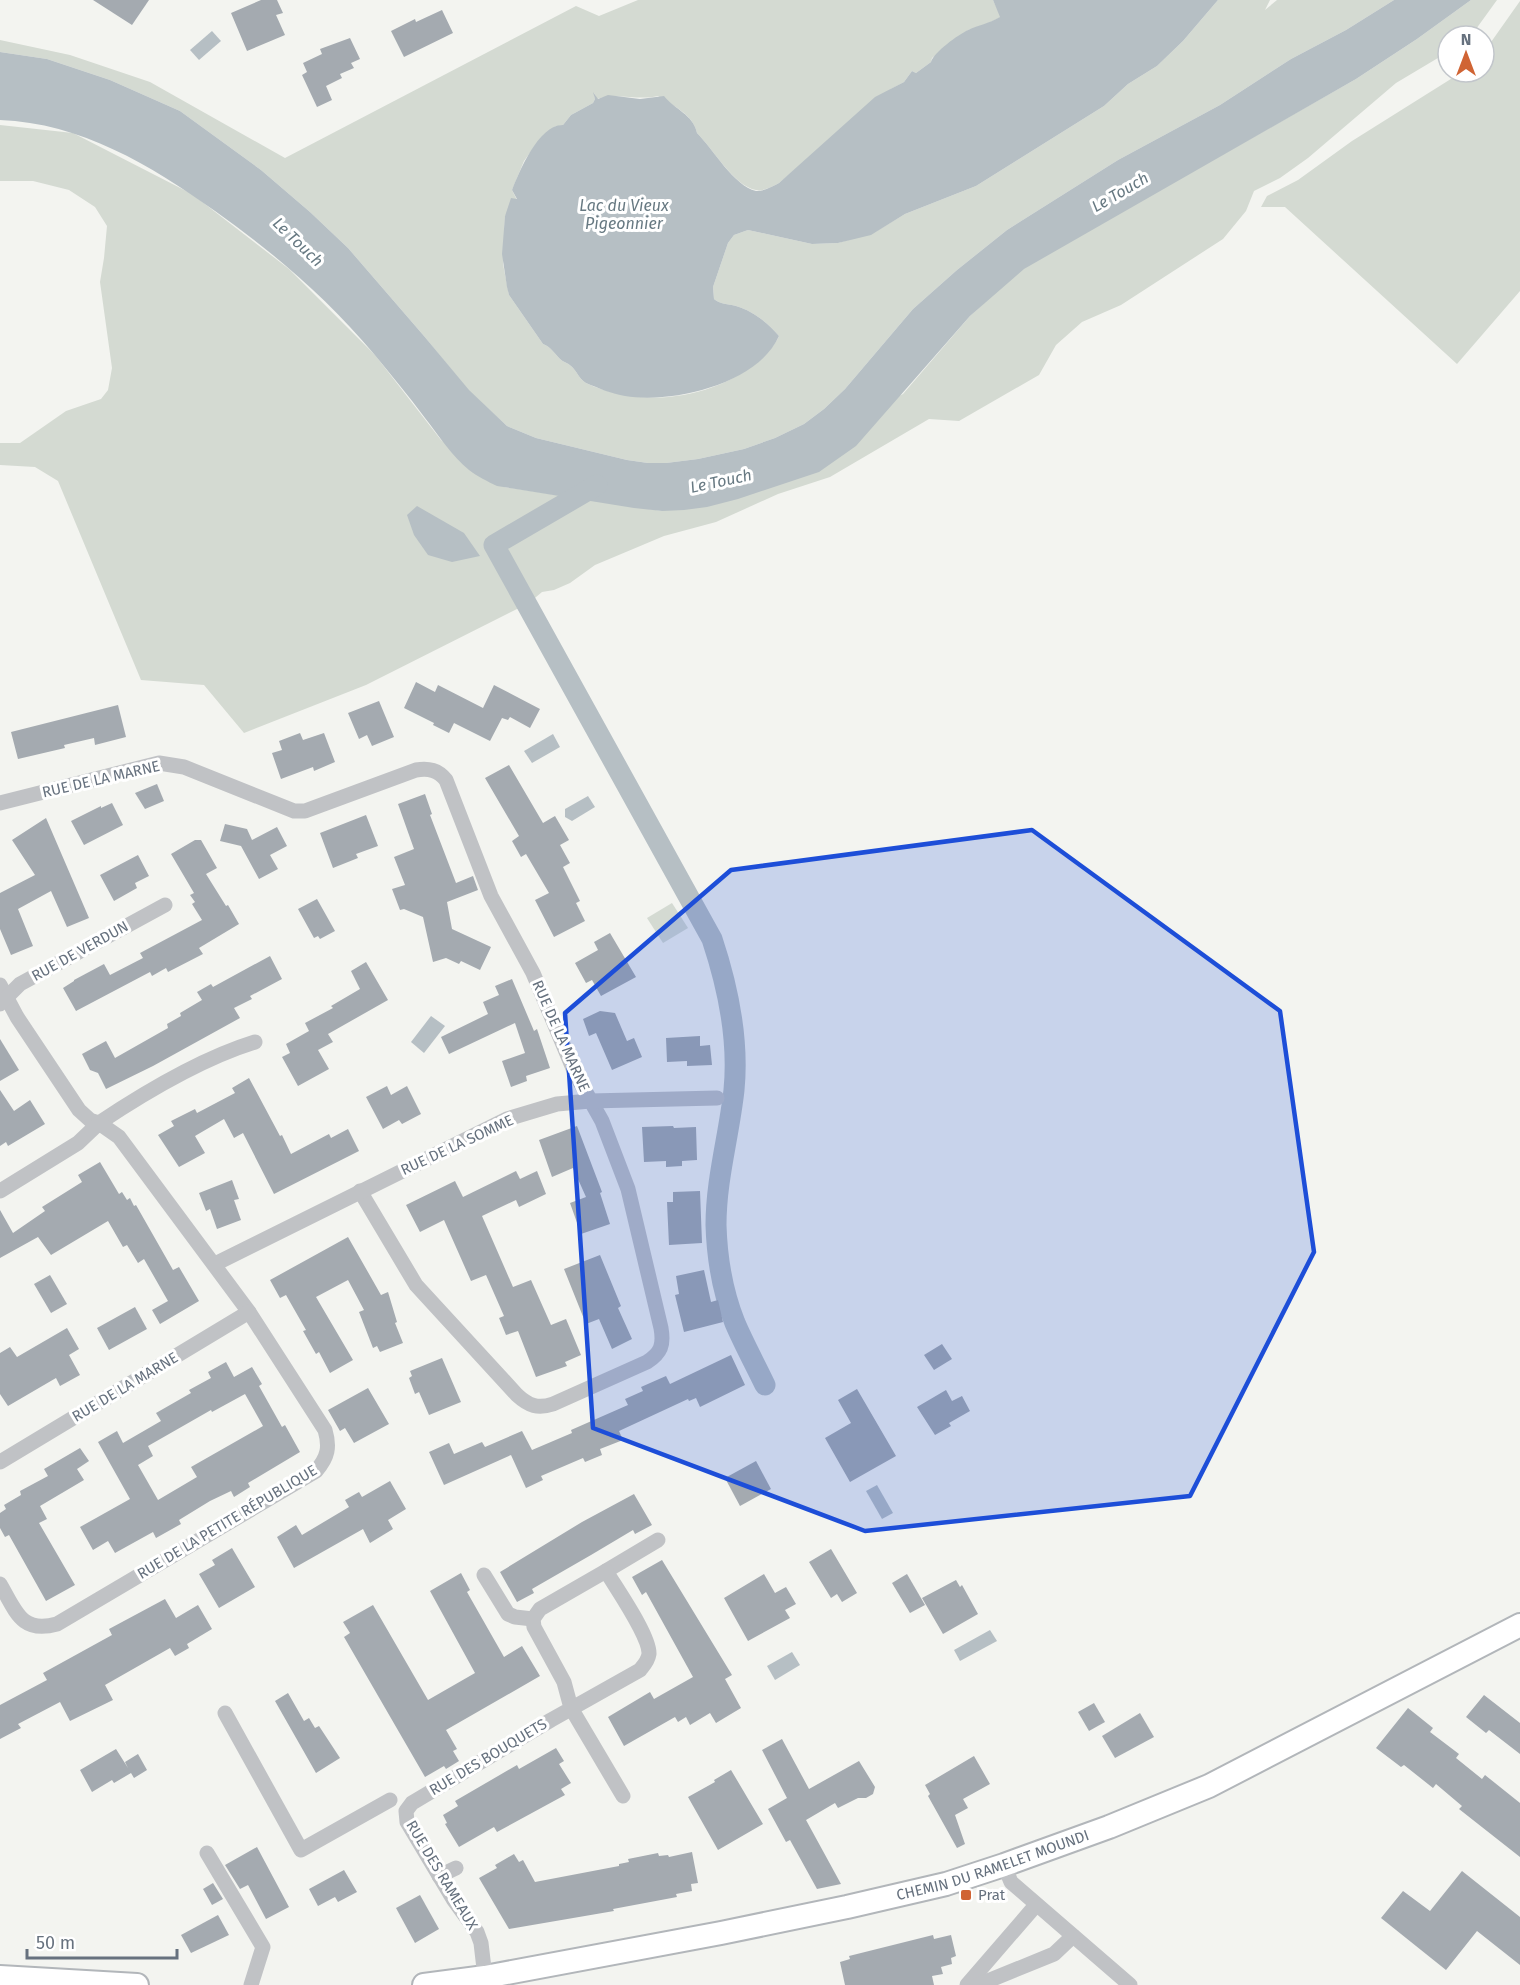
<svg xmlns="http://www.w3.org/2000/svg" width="1520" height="1985" viewBox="0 0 1520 1985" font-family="'Fira Sans',sans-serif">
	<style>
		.green { fill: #d4dad2 }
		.water { fill: #b6bfc4 }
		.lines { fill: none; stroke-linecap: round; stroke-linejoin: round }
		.canal { stroke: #b6bfc4; stroke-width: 21 }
		.building { fill: #a4aab0; fill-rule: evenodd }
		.secondary-casing { stroke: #b2b6ba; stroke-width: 26 }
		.minor { stroke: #c0c2c5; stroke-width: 15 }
		.secondary { stroke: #fff; stroke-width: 22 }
		.marked { fill: #1d4ed8; fill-opacity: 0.2; stroke: #1d4ed8; stroke-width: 4.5; stroke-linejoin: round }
		.poi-dot { fill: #d06434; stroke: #fff; stroke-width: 2 }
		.labels { text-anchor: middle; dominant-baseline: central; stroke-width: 6; stroke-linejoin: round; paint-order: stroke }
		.street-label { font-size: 15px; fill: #66717e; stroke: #fff }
		.poi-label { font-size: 15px; fill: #66717e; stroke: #fff; text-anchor: start }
		.water-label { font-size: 16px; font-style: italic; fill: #677982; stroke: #fff }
	</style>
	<rect width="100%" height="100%" fill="#f3f4f0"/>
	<g class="green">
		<path d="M638,0H993L1001,17L982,26L968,30L932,58L931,62L916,73L912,71L904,82L891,89L779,183C773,186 763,192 756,190C734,186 713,149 697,133C693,114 673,106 658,96C637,101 617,92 597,99L594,93L595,99L593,103L571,115L563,125L554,127L537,143L524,161L512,190L517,200L505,216L503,264L509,295L543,344C551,347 554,353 560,359C563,362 568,363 571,366C577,371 579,379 586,383C641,409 717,400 762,357C769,351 775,345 779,336C768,323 753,311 736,306C728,304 720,304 714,299L713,287L728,243L734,235L748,230L812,244L838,243L875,232L905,214L976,186L1104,106L1128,84L1157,66L1183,41L1218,0H1270L1265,10L1277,0H1394L1346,30L1291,59L1220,105L1118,160L1007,230L957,270L913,309L845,389L824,409L804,424L775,438L744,449L698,459L666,463H648L627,460L536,438L507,426L468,390L424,336L348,248L310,212L261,170L180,111L110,80L47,59L0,52V40L70,55L150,82L285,158L576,6L599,16Z"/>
		<path d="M1471,0H1497L1471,36H1448V52L1396,83L1308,158L1280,178L1254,191L1246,211L1223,239L1121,305L1082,322L1056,345L1039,375L959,421L929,419L830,477L778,494L716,522L664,536L595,565L570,583L554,590L542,592L529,603L366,685L244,733L204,685L141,680L58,481L35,467L0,465V443H20L66,411L101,399L108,390L112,368L100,282L104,258L107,226L95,207L69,190L33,181H0V125L73,133L192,194L289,269L375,355L441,440L504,487L662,511L903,394L970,316L1016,274L1036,260L1356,79L1417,39Z"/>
		<path d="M1520,1V291L1457,364L1285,207H1261L1267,196L1298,180L1352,141L1462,72H1484V52Z"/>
		<path d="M672,903L688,928L663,943L647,918Z"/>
	</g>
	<g class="water">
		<path d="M993,0H1218L1183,41L1157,66L1128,84L1104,106L976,186L905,214L871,235L838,243L812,244L748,230L734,235L728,243L713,287L714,299C720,304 728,304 736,306C753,311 768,323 779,336C758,384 672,404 625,396C612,394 598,388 586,383C579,379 577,371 571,366C568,363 563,362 560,359C554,353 551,347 543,344L509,295L507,287L502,254L505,216L511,198L517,199L512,190C519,172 539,124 563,125L571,115L593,103L595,99L593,92L598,99L608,95L640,99L664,96C675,110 693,114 697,133C713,149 734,186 756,191C763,192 773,186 779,183L875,97L904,82L912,71L916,73L931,62C934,52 958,35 968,30C979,25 988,24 1000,17Z"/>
		<path d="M1394,0H1471L1417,39L1356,79L1024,269L970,316L856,446L819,472L738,499L707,507L684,510L662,511L634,508L497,486C487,481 478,477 469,470C452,456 439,436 425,418C409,396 391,375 374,354C328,299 273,252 215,211C150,165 81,123 0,120V52L47,59L110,80L180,111L261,170L310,212L348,248L424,336L469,390L507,426L536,438L627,460L648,463H666L698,459L744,449L775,438L804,424L824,409L845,389L913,309L957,270L1007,230L1118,160L1220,105L1291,59L1346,30Z"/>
		<path d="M212,31L221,41L199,60L190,50Z"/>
		<path d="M417,506L464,533L480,556L452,562L428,555L414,535L407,515Z"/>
		<path d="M553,734L560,747L532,763L524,751Z"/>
		<path d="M588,796L595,807L572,821L565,817V809Z"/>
		<path d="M431,1016L445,1026L424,1053L411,1042Z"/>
		<path d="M877,1485L893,1513L882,1519L866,1491Z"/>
		<path d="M990,1630L997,1641L960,1661L954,1650Z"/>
		<path d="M792,1652L800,1665L775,1680L767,1666Z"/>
	</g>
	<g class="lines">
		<path class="canal" d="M597,485L494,545L712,939C728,987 739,1039 734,1090C729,1136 716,1179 716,1225C717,1258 723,1293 735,1323C744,1344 755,1364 765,1385"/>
	</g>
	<g class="building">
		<path d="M93,0H149L132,25Z"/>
		<path d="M261,0H277L283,13L276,15L285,35L247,51L231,13Z"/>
		<path d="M442,10L453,33L404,57L391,31L415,19L416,22Z"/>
		<path d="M350,38L360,59L351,63L354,68L340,74L342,78L326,86L332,100L317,107L302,75L307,72L303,63L322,54L320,49Z"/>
		<path d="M416,682L435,692L438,685L483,708L494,685L540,709L530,728L510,717L508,720L502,718L490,741L454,723L449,733L433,725L434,723L404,708Z"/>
		<path d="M379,701L394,737L372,746L367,735L359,739L348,713Z"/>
		<path d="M118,705L126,737L95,745L94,738L64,745L65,748L18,759L11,732Z"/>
		<path d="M300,733L303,740L324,733L335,762L314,771L313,767L281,779L272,753L282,750L279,741Z"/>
		<path d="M509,765L543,823L555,816L569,840L560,845L570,863L563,867L580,901L576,903L585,921L554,937L535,900L549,893L526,854L521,857L512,841L519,836L485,778Z"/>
		<path d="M157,784L164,801L145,809L135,793Z"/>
		<path d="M425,794L432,814L430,815L456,883L473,876L478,890L447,902L452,929L491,947L480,970L461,961L459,964L446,958L433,962L423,917L404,909L400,910L392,889L405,885L394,857L414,849L398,804Z"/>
		<path d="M112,803L123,825L84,845L71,821L101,806V808Z"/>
		<path d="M366,815L378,846L356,854L358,858L333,868L320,833Z"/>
		<path d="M46,818L89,918L67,927L51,891L18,909L33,946L11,955L0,929V893L35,875L12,840Z"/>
		<path d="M225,824L247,829L252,840L277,827L287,846L270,855L278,869L259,879L241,846L220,841Z"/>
		<path d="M195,840H201L217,868L206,874L226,906L228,905L239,924L199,948L203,954L168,972L166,968L152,976L150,972L76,1011L63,988L74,981V980L104,964L110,975L143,958L140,953L202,920L192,904L195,902L190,895L194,893L171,854Z"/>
		<path d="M138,855L149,876L135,883L137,888L114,901L100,875Z"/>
		<path d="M317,899L335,931L320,939L318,936L314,938L298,909Z"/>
		<path d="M610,933L636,977L601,996L592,980L586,983L575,963L598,950L594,942Z"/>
		<path d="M270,956L282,979L250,996L252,999L234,1008L240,1018L153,1066L106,1089L98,1073L90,1070L82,1054L106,1041L115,1058L168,1028L167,1024L181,1016L180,1013L202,1000L197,992L211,984L213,987Z"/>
		<path d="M366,962L388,1000L328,1034L333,1042L318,1050L329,1069L298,1086L282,1057L290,1053L286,1044L309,1031L305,1023L333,1008L331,1006L360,989L351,971Z"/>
		<path d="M512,979L534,1031L537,1029L550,1068L526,1076L527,1081L511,1087L502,1061L525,1053L515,1023L449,1054L441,1037L488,1014L483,1002L499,995L495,986Z"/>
		<path d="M600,1011L615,1013L627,1041L634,1038L642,1057L612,1070L596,1033L589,1036L583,1019Z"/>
		<path d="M700,1036V1046L710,1045L712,1065L687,1066V1061L667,1062L666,1038Z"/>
		<path d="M0,1039L19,1070L0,1081Z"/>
		<path d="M249,1078L280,1136L282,1135L291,1154L329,1134L331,1138L348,1129L359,1151L274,1194L243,1133L234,1138L224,1119L195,1136L205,1153L179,1167L158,1135L174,1126L171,1121L195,1109L197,1113L235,1093L232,1088Z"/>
		<path d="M387,1086L391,1095L407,1086L421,1114L402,1124L399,1120L383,1129L366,1097Z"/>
		<path d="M0,1090L14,1111L30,1100L45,1124L8,1146L6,1142L0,1146Z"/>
		<path d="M577,1126L602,1192L600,1193L610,1224L581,1234L570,1203L586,1197L573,1168L552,1177L539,1140Z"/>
		<path d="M673,1126L674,1128L696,1127L697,1160L682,1161V1166L666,1167V1161L644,1162L642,1127Z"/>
		<path d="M100,1162L119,1194L122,1192L127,1200L130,1198L134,1206L136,1205L173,1270L179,1267L199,1301L160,1324L152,1310L168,1301L144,1259L138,1263L127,1245L123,1247L108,1221L51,1255L38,1237L0,1258V1210L13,1233L45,1211L42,1207L82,1182L78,1175Z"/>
		<path d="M516,1171L520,1179L537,1171L546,1194L519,1207L516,1200L482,1216L513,1287L531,1280L551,1325L566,1319L581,1355L565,1362L567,1366L536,1377L518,1331L506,1335L499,1318L504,1316L486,1275L471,1281L444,1220L420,1232L406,1205L455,1181L463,1197Z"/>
		<path d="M232,1180L239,1199L234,1200L241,1220L217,1229L210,1209L206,1211L199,1193Z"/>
		<path d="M700,1191L702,1243L669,1245L667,1202H673V1192Z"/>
		<path d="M348,1237L381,1295L388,1292L397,1322L395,1323L403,1343L380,1352L377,1346L373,1348L359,1312L364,1310L348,1280L316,1297L353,1360L330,1373L319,1352L316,1354L303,1331L306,1330L286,1295L280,1298L270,1280Z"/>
		<path d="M600,1255L621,1306L618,1308L632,1339L612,1349L599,1319L586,1324L564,1269Z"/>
		<path d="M704,1270L711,1302L718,1300L723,1322L684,1332L675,1295L679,1294L676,1276Z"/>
		<path d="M50,1275L67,1304L51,1313L34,1284Z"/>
		<path d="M135,1307L147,1329L109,1350L97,1328Z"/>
		<path d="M67,1328L79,1349L69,1355L80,1375L60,1386L56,1378L8,1406L0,1394V1353L10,1347L17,1357Z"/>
		<path d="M942,1344L952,1359L934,1370L924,1355Z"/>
		<path d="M731,1355L745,1385L700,1407L696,1398L689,1401L688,1399L619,1431L623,1440L600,1449L602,1455L585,1462L583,1458L541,1476L543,1480L526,1488L511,1455L444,1485L429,1452L449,1443L454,1454L482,1442L485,1447L522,1431L532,1450L572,1433L571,1430L628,1405L625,1399L643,1391L641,1387L666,1376L670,1384Z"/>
		<path d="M442,1358L461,1402L429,1415L419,1392L415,1394L409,1378L412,1376L410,1371Z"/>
		<path d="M226,1362L234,1377L252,1367L262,1384L259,1386L282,1427L285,1425L300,1452L248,1483L250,1487L234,1497L231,1491L210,1501L179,1520L181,1524L156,1538L153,1532L115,1553L108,1541L93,1550L80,1527L130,1499L98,1442L117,1431L123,1443L161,1421L156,1413L191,1393L189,1390L211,1378L208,1372ZM245,1394L263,1426L191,1467L197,1477L158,1500L138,1465L153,1456L148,1446L211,1410L212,1412Z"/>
		<path d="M368,1388L389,1424L354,1443L345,1428L340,1431L328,1410Z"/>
		<path d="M857,1389L896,1456L850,1482L825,1438L851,1423L838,1400Z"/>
		<path d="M946,1390L952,1401L962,1396L970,1411L949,1423L951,1426L935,1435L917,1407Z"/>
		<path d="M80,1448L89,1461L77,1469L84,1480L40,1506L47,1519L39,1523L75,1585L46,1601L9,1535L5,1537L0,1528V1513L6,1509L4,1505L21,1495L20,1491L48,1476L44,1469Z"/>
		<path d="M756,1461L771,1489L740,1506L725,1478Z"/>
		<path d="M390,1481L406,1509L388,1520L393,1529L370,1543L363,1529L294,1568L277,1537L296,1525L302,1535L349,1507L345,1500L359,1492L362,1497Z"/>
		<path d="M634,1494L652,1525L635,1534L633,1530L591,1555L532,1589L534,1593L517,1602L500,1572L582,1522Z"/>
		<path d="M232,1548L255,1587L219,1608L199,1574L215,1565L212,1560Z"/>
		<path d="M831,1549L857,1593L842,1602L837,1594L831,1598L809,1562Z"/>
		<path d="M662,1560L732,1675L725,1679L741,1708L716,1723L710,1713L690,1725L686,1717L678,1722L675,1717L624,1746L608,1717L650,1692L654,1699L693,1677L646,1592L642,1595L632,1577Z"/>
		<path d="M461,1573L470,1590L467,1592L504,1657L522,1646L540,1676L446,1730L457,1749L453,1751L459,1761L446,1769L444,1766L425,1777L344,1637L350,1633L343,1622L373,1605L428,1700L475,1673L430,1591Z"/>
		<path d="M764,1574L775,1593L786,1587L796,1604L785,1610L790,1618L748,1641L724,1598Z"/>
		<path d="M907,1574L925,1605L910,1613L892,1583Z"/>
		<path d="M956,1580L960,1587L962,1585L978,1614L943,1634L922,1598Z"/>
		<path d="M165,1599L176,1618L198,1605L212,1629L187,1644L189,1648L175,1656L170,1648L105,1685L113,1700L70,1721L60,1702L18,1724L21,1728L0,1739V1705L47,1680L43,1673L112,1635L109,1629Z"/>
		<path d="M288,1693L304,1721L309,1718L315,1728L319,1726L340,1758L316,1773L275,1701Z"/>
		<path d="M1484,1695L1520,1723V1754L1489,1730L1486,1733L1466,1717Z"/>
		<path d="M1094,1703L1105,1722L1089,1731L1078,1712Z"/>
		<path d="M1408,1708L1433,1728L1430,1732L1459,1754L1456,1758L1482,1779L1485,1775L1520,1803V1857L1459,1809L1462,1806L1436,1784L1433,1788L1404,1765L1401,1767L1376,1748Z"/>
		<path d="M1140,1713L1154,1737L1115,1758L1102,1736Z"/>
		<path d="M782,1739L809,1789L859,1761L875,1787L873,1794L866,1798H858L838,1808L835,1803L806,1820L841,1884L817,1889L790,1840L786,1842L768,1809L787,1798L762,1750Z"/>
		<path d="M556,1748L564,1761L559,1764L571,1783L561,1789L565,1795L497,1832L494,1827L459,1847L445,1824L447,1823L443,1815L458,1806L455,1801L517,1765L519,1769Z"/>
		<path d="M116,1749L128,1768L125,1762L138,1754L147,1770L134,1778L131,1773L114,1783L112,1780L92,1792L80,1770Z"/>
		<path d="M974,1756L990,1784L963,1799L968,1808L955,1815L965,1844L957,1848L928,1796L930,1794L925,1785Z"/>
		<path d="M731,1770L763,1824L718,1850L688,1797L715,1782L714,1780Z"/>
		<path d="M257,1847L289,1907L266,1919L248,1885L240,1889L225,1865Z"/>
		<path d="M692,1852L698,1883L691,1884L692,1891L676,1894L677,1897L613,1909L614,1911L509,1929L479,1878L497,1868L495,1865L514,1854L519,1862L523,1860L535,1882L619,1866V1864L629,1862L628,1859L658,1853L659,1856L668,1855L669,1857Z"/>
		<path d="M344,1870L357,1892L338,1902L335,1897L318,1906L309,1889Z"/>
		<path d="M1462,1871L1520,1917V1965L1477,1931L1446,1970L1381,1918L1403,1891L1430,1911Z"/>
		<path d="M213,1883L223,1899L212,1905L203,1889Z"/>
		<path d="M420,1895L439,1929L415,1943L396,1908Z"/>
		<path d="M218,1915L229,1935L191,1953L181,1935Z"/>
		<path d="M933,1935L934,1939L951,1935L956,1956L951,1958L952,1964L941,1967L943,1974L932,1976L934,1985H845L840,1962L850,1959L849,1956Z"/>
	</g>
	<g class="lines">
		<g class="secondary-casing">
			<g id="secondary">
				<path d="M0,1977L137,1985"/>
				<path id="s1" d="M424,1985L485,1977L721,1933L847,1907L946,1884L1004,1865L1109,1827L1209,1786L1520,1625"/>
			</g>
		</g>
		<g class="minor">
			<path d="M0,803L159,763L184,767L294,811H305L416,770C429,768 438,770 446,780L491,896L533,973L575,1073L602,1121L628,1189L661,1328C664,1345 661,1353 647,1362L553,1404C538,1409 529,1406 517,1395L416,1285L360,1191"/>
			<path d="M0,985L17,1017L79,1110L90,1120L99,1123C144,1093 203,1058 255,1042"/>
			<path d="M0,1004L20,984L165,905"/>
			<path d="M0,1191L78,1143L99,1123L119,1137L249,1312L325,1430C330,1447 328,1457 316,1471L57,1624C21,1634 16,1611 0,1584"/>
			<path d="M215,1264L507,1119L557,1104L590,1101L717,1098"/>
			<path d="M0,1462L249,1312"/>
			<path d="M606,1571L658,1540"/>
			<path d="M484,1575L508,1614L515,1617L533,1619"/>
			<path d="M225,1713L301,1850L390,1800"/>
			<path d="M207,1853L263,1947L251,1985"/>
			<path d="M1004,1865L1011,1882L1130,1985"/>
			<path d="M439,1876L456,1868"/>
			<path d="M485,1977L481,1943L477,1932L453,1899L407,1822L406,1811L412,1803L551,1720L640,1670C644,1665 648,1661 649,1654C650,1636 616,1588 606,1571L540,1609L533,1619L534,1627L564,1682L571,1708L623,1796"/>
			<path d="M967,1985L1036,1905"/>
			<path d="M978,1985L1054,1954L1073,1936"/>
		</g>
		<use href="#secondary" class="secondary"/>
	</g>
	<path class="marked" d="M1032,830L1280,1011L1314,1252L1190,1496L865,1531L593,1428L565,1013L731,870Z"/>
	<rect class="poi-dot" x="960" y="1889" width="12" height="12" rx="3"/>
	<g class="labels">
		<g class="street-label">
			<text transform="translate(101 779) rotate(-13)">RUE DE LA MARNE</text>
			<text transform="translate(80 951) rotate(-29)">RUE DE VERDUN</text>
			<text transform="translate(561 1036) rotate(66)">RUE DE LA MARNE</text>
			<text transform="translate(457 1145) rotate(-25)">RUE DE LA SOMME</text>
			<text transform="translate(125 1387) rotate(-31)">RUE DE LA MARNE</text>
			<text transform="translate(227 1522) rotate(-31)">RUE DE LA PETITE RÉPUBLIQUE</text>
			<text transform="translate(488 1757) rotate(-31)">RUE DES BOUQUETS</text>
			<text stroke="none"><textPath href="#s1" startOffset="582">CHEMIN DU RAMELET MOUNDI</textPath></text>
			<text transform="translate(442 1875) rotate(59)">RUE DES RAMEAUX</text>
		</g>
		<g class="poi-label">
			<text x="978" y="1895">Prat</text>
		</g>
		<g class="water-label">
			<text transform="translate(1120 192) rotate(-30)">Le Touch</text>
			<text x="624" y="205">Lac du Vieux<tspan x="624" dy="18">Pigeonnier</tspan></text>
			<text transform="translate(298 242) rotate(44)">Le Touch</text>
			<text transform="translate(721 481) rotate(-12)">Le Touch</text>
		</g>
	</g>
	<g transform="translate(1466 54)"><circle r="28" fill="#ffffff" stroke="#c2c6cb" stroke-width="1.5"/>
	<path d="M0-4.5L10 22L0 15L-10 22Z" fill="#d06434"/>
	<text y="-9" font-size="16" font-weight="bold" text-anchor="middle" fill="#66717e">N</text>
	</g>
	<path d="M27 1949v9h150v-9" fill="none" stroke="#66717e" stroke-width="3"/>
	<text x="36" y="1949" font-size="18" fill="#66717e" stroke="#ffffff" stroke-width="4.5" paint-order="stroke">50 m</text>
</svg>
